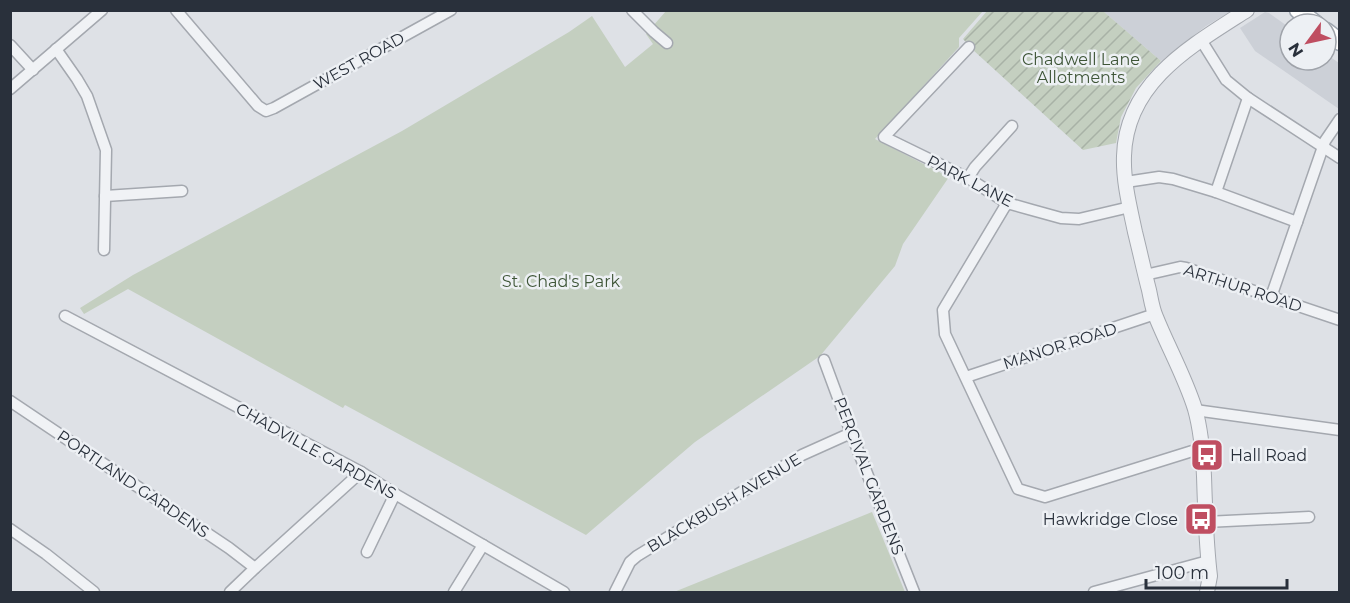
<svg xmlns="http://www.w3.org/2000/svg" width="1350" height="603" viewBox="0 0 1350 603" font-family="Montserrat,sans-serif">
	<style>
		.built { fill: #ccd0d7 }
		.park { fill: #c4cfc0 }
		.garden { fill: url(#garden-furrows) }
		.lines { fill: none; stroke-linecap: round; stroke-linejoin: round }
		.minor-casing { stroke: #a4a8af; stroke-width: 13 }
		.tertiary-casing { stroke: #a4a8af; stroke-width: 16 }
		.primary-casing { stroke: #9ea6b0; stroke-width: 19 }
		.minor { stroke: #f0f2f5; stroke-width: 10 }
		.tertiary { stroke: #f0f2f5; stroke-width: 14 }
		.primary { stroke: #fff; stroke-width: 16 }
		.labels { text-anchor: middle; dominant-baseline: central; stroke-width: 5; stroke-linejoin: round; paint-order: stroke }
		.park-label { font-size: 16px; fill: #3e5537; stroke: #edf0f4 }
		.street-label { font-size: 16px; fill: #29303b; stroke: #edf0f4 }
		.poi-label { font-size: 16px; fill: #29303b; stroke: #edf0f4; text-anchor: start }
	</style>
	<defs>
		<pattern id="garden-furrows" width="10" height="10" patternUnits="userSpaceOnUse" patternTransform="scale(1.5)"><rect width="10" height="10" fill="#c4cfc0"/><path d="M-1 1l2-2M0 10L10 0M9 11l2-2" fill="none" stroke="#a8b2a6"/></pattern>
	</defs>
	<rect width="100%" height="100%" fill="#dee1e6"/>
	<g class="built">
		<path d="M1103,11H1231L1206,26L1161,61Z"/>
		<path d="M1265,12L1269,13L1290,28V60H1326V54L1339,63V109L1255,51L1240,28Z"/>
	</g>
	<g class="park">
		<path d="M666,11H983L959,38V47L875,139L949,177L903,244L895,266L820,356L695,442L586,535L345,405L343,408L128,289L84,314L80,308L133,275L402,131L569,32L592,16L625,67L653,44L646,34Z"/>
		<path d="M872,512L905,592H674Z"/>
	</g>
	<path class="garden" d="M987,11H1103L1161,61L1136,88L1121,117L1116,143L1083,150L973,50L963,39Z"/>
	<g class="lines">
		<g class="minor-casing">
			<g id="minor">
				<path d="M176,10L258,106L266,111L274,108L451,10"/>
				<path d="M632,10L654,32L667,43"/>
				<path d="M1201,40L1226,80L1248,98L1340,158"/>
				<path d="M10,45L33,70"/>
				<path d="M969,47L884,137L968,178L1007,203L1032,210L1061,218L1079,219L1130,207"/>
				<path d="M56,49L77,79L87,96L106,150L104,250"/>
				<path d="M10,89L102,10"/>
				<path d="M968,178L975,167L1012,126"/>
				<path d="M1126,182L1159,177L1173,179L1216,192L1297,222"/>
				<path d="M1216,192L1248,98"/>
				<path d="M105,196L182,191"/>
				<path d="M1007,203L943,310L945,334L1018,489L1045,497L1202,448"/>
				<path d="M1145,275L1180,267L1186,268L1340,320"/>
				<path d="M1271,297L1325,141L1340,119"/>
				<path d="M65,316L361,472L395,494L564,592"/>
				<path d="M824,360L851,433L914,592"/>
				<path d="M966,377L1155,314"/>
				<path d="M10,401L229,548L255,568"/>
				<path d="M1195,410L1340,430"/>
				<path d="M1206,522L1309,517"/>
				<path d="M10,529L46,554L94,592"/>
				<path d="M367,552L395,494"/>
				<path d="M230,592L255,568L361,472"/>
				<path d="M454,592L483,545"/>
				<path d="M615,592L630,562L637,556L802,455L851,433"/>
				<path d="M1094,592L1208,561"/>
			</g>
		</g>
		<g class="tertiary-casing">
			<path id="tertiary" d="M1207,592L1210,576C1206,543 1205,509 1204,476C1203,454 1201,430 1195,409C1185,377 1168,347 1156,317C1152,308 1151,299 1149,290C1144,271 1140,252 1135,232C1130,208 1123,181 1124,156C1126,82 1191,46 1247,10"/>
		</g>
		<g class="primary-casing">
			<g id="primary">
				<path d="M1298,10L1316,24"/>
				<path d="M1326,31L1340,42"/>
			</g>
		</g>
		<use href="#minor" class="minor"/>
		<use href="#tertiary" class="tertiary"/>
		<use href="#primary" class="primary"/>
	</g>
	<defs>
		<g id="bus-square" transform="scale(1.725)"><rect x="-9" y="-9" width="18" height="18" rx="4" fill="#bf4e61" stroke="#edf0f4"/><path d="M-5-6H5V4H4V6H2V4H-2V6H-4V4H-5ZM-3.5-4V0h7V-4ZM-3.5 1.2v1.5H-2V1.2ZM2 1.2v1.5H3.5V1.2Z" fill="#fff"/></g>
	</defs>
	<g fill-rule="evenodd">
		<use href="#bus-square" x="1207" y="455"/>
		<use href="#bus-square" x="1201" y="519"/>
	</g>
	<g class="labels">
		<g class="park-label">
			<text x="1081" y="59">Chadwell Lane<tspan x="1081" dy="18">Allotments</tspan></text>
			<text x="561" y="281">St. Chad's Park</text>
		</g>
		<g class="street-label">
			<text transform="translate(359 61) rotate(-29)">WEST ROAD</text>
			<text transform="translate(970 181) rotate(27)">PARK LANE</text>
			<text transform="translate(1243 288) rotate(18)">ARTHUR ROAD</text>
			<text transform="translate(1060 346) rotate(-18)">MANOR ROAD</text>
			<text transform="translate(316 451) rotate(29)">CHADVILLE GARDENS</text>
			<text transform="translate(869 476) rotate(69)">PERCIVAL GARDENS</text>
			<text transform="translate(133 484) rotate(34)">PORTLAND GARDENS</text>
			<text transform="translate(724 503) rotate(-31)">BLACKBUSH AVENUE</text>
		</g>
		<g class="poi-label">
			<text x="1230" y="455">Hall Road</text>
			<text x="1178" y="519" text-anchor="end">Hawkridge Close</text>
		</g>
	</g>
	<rect width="1350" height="603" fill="none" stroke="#29303b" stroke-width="24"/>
	<g transform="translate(1308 42) rotate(237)"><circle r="28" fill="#edf0f4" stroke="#9fa3aa" stroke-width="1.5"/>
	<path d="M0-4.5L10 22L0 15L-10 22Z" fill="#bf4e61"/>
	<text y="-9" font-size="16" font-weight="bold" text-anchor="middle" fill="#29303b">N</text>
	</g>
	<path d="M1146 579v9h141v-9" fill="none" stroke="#29303b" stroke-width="3"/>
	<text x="1155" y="579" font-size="18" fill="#29303b" stroke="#edf0f4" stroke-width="4.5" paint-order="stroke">100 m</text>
</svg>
